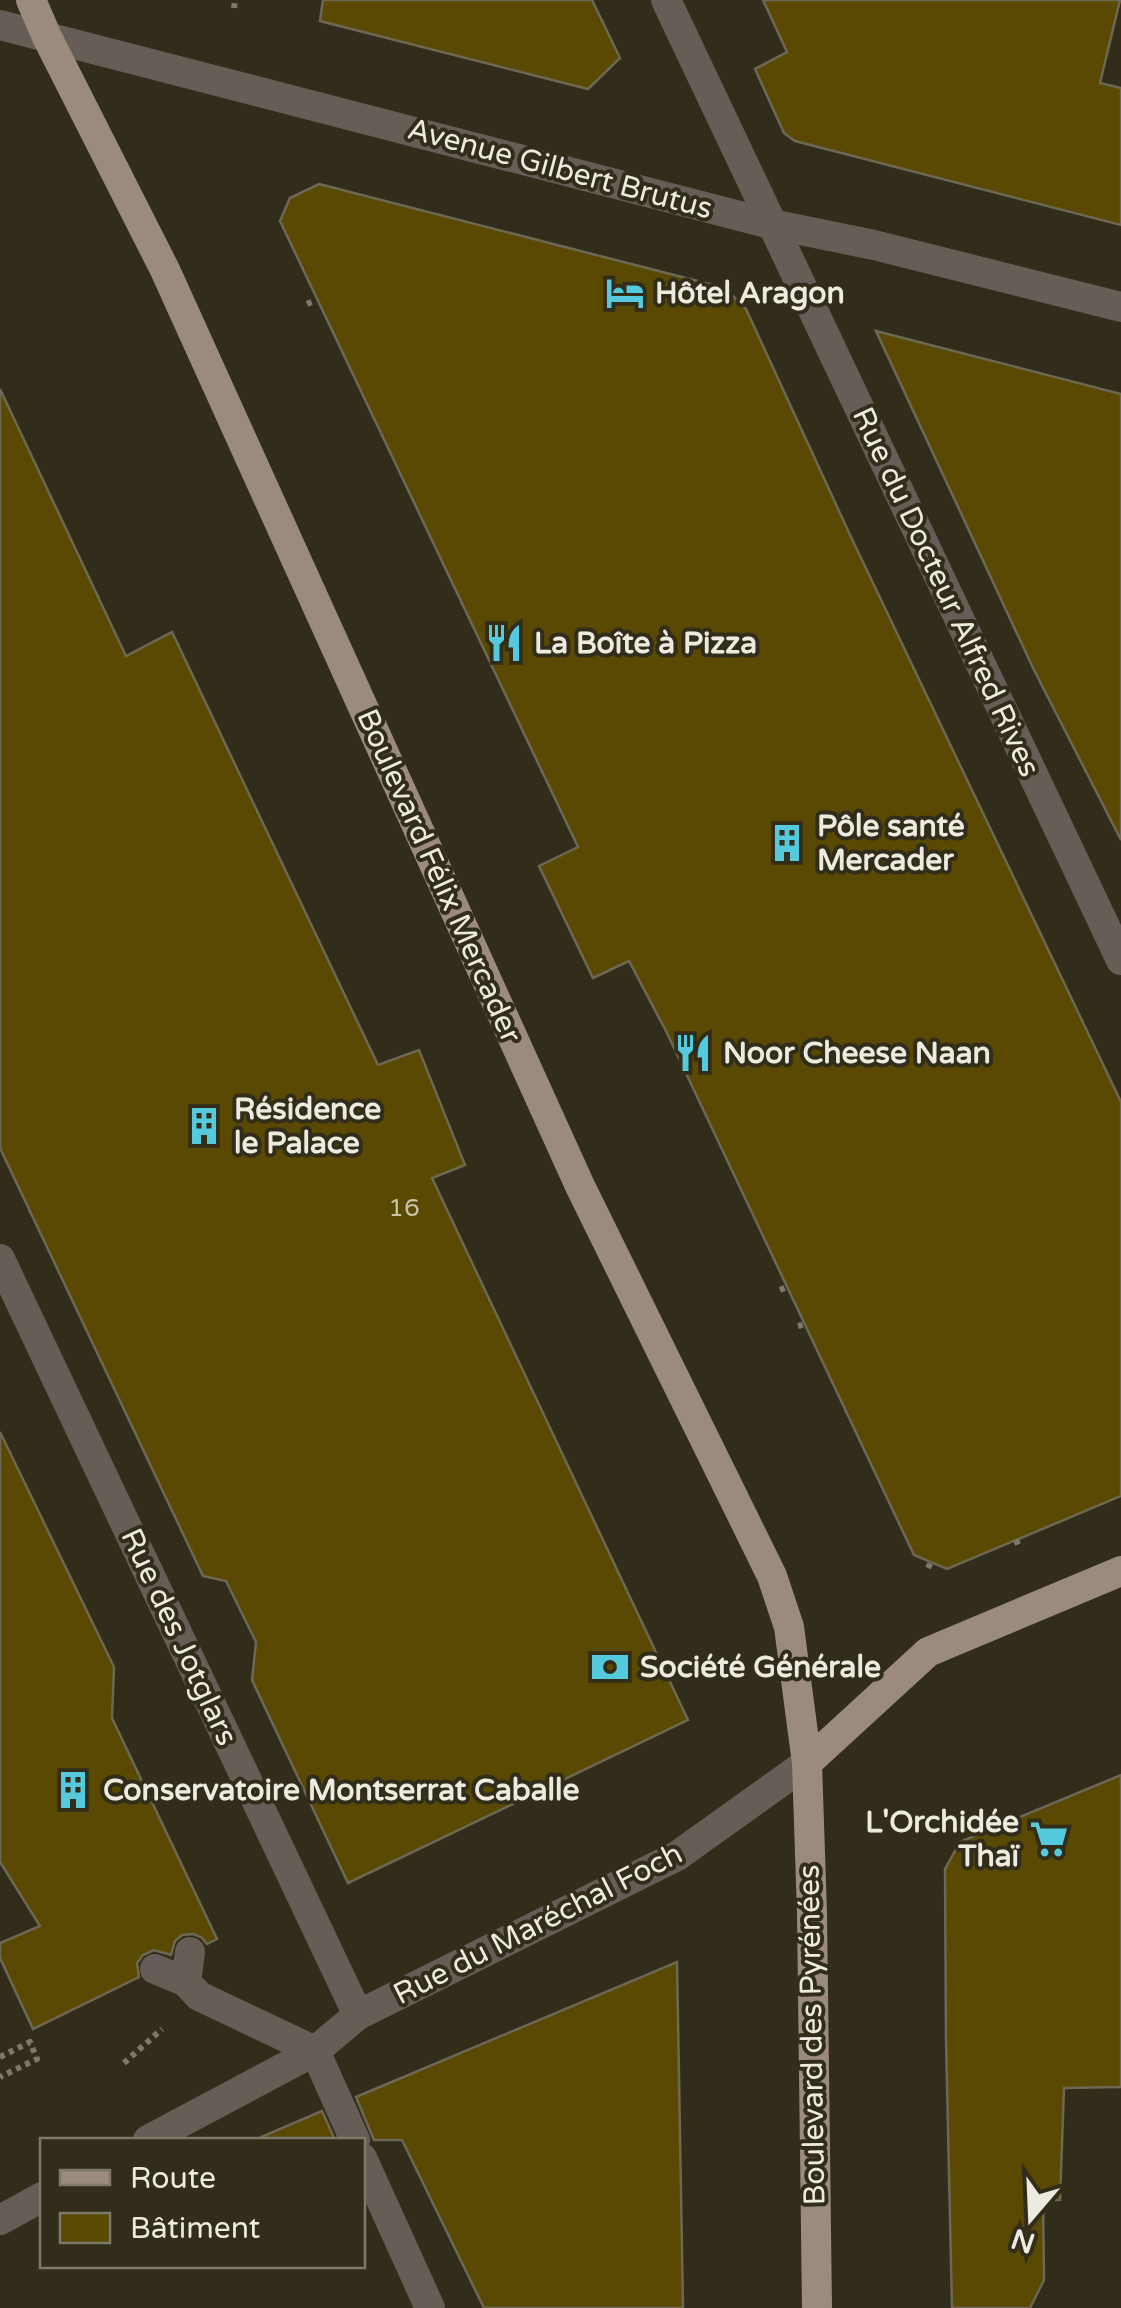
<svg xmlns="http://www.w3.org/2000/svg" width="1121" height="2308" viewBox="0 0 1121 2308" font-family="'Varela Round',sans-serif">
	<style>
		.building { fill: #594903; stroke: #6d6853; stroke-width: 2.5 }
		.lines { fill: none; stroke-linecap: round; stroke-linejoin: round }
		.path { stroke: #7d796a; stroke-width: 6; stroke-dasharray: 5 5; stroke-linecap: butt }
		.minor { stroke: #655d56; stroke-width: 30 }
		.major { stroke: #9b8b7e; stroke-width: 30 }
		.labels { text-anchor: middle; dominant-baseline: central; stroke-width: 8; stroke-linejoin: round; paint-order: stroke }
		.number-label { font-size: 25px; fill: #c8c2a8 }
		.street-label { font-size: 30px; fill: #edeadf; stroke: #322d1b }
		.poi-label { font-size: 30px; font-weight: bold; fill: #edeadf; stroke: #322d1b; text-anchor: start }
	</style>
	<rect width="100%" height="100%" fill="#322d1b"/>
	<g class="building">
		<path d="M323,0H592L620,58L588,89L320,21Z"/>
		<path d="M763,0H1120L1100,83L1121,88V225L795,141L784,133L755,69L787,52Z"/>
		<path d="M319,184L725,288L746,309L851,537L1121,1102V1496L947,1569L914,1555L666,1031L629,961L593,978L539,866L578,847L280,221L290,198Z"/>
		<path d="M876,331L1121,394V840L1034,670Z"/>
		<path d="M0,389L126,656L172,632L378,1065L419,1050L465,1165L432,1178L688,1720L348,1883L252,1680L256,1642L226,1581L203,1576L0,1148Z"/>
		<path d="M0,1432L114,1667L112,1718L217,1939L207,1944L201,1937L193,1934L182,1935L175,1941L171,1955L154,1950L143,1955L137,1963L139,1977L33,2029L0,1958V1943L40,1926L0,1862Z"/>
		<path d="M1121,1775V2087L1064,2088L1060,2200H1043L1044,2280L1030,2308H952L946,2039L945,1869L960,1842Z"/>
		<path d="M677,1962L683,2308H484L402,2140H374L356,2097Z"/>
		<path d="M322,2111L335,2140H254Z"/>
	</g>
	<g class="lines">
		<g class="path">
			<path d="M234,8L235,0"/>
			<path d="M307,304L316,300"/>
			<path d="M780,1290L787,1287"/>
			<path d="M798,1326L806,1324"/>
			<path d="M1016,1540L1020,1549"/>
			<path d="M928,1568L931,1562"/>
			<path d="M0,2057L30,2042L37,2059L0,2077"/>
			<path d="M124,2063L162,2029"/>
		</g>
		<g class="minor">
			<path d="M666,0L1121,960"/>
			<path d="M0,25L771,224L874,245L1121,307"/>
			<path d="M0,1259L358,2015"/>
			<path d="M155,1969L186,1982L190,1952"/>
			<path d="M186,1982L199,1996L315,2051"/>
			<path d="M315,2051L355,2140"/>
			<path d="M148,2140L315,2051L358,2015L677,1856L807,1763"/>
			<path d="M362,2158L430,2308"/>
			<path d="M0,2220L42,2197"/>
		</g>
		<g class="major">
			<path d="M31,0L47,37L165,270L580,1186L772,1576L789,1627L807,1763L812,1913L817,2308"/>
			<path d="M807,1763L928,1652L1121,1571"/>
		</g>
	</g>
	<defs>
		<g id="hotel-bare" transform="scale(3)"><path d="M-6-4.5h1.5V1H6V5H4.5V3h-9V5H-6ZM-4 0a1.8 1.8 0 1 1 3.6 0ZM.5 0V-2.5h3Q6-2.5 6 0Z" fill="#54cadc" stroke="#322d1b" stroke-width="2.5" paint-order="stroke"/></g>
		<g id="restaurant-bare" transform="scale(3)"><path d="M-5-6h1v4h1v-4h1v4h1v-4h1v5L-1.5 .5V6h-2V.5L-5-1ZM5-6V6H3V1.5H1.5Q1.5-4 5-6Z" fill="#54cadc" stroke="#322d1b" stroke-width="2.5" paint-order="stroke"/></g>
		<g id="building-bare" transform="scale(3)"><path d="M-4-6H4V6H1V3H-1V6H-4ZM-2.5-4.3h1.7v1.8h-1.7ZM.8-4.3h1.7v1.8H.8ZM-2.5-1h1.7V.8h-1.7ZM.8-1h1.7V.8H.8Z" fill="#54cadc" stroke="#322d1b" stroke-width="2.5" paint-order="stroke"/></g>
		<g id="bank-bare" transform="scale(3)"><path d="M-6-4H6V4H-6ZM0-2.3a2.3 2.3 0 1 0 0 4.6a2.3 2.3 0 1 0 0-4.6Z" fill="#54cadc" stroke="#322d1b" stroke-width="2.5" paint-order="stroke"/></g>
		<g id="supermarket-bare" transform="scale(3)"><path d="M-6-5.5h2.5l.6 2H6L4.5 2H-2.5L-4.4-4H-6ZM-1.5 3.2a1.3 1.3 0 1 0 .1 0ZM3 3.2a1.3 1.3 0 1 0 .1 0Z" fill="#54cadc" stroke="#322d1b" stroke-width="2.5" paint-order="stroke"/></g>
	</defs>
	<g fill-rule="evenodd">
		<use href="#hotel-bare" x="625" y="293"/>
		<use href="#restaurant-bare" x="504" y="643"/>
		<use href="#building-bare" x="787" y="843"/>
		<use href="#restaurant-bare" x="693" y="1053"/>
		<use href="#building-bare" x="204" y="1126"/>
		<use href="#bank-bare" x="610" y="1667"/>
		<use href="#building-bare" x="73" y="1790"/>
		<use href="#supermarket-bare" x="1049" y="1839"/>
	</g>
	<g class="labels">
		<g class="number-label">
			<text x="404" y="1208">16</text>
		</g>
		<g class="street-label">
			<text transform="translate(560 169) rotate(15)">Avenue Gilbert Brutus</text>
			<text transform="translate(946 592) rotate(65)">Rue du Docteur Alfred Rives</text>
			<text transform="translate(439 876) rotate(66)">Boulevard Félix Mercader</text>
			<text transform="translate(179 1637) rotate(65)">Rue des Jotglars</text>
			<text transform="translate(538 1924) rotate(-27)">Rue du Maréchal Foch</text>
			<text transform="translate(812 2035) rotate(-91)">Boulevard des Pyrénées</text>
		</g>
		<g class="poi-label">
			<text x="655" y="293">Hôtel Aragon</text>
			<text x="534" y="643">La Boîte à Pizza</text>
			<text x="817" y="826">Pôle santé<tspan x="817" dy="34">Mercader</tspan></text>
			<text x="723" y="1053">Noor Cheese Naan</text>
			<text x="234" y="1109">Résidence<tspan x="234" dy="34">le Palace</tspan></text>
			<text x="640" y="1667">Société Générale</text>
			<text x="103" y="1790">Conservatoire Montserrat Caballe</text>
			<text x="1019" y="1822" text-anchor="end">L'Orchidée<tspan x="1019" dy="34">Thaï</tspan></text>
		</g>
	</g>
	<rect x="40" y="2138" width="325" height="130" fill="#322d1b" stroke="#7d7969" stroke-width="2.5"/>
	<rect x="60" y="2170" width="50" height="15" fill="#9b8b7e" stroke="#7d7969" stroke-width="2.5"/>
	<text x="130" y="2188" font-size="30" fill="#edeadf">Route</text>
	<rect x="60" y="2213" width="50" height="30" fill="#594903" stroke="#7d7969" stroke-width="2.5"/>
	<text x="130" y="2238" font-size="30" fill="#edeadf">Bâtiment</text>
	<g transform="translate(1031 2218) rotate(199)" stroke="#322d1b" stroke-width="8" paint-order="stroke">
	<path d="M0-8L18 38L0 25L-18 38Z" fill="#edeadf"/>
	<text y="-15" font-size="28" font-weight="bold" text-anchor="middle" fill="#edeadf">N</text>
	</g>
</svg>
